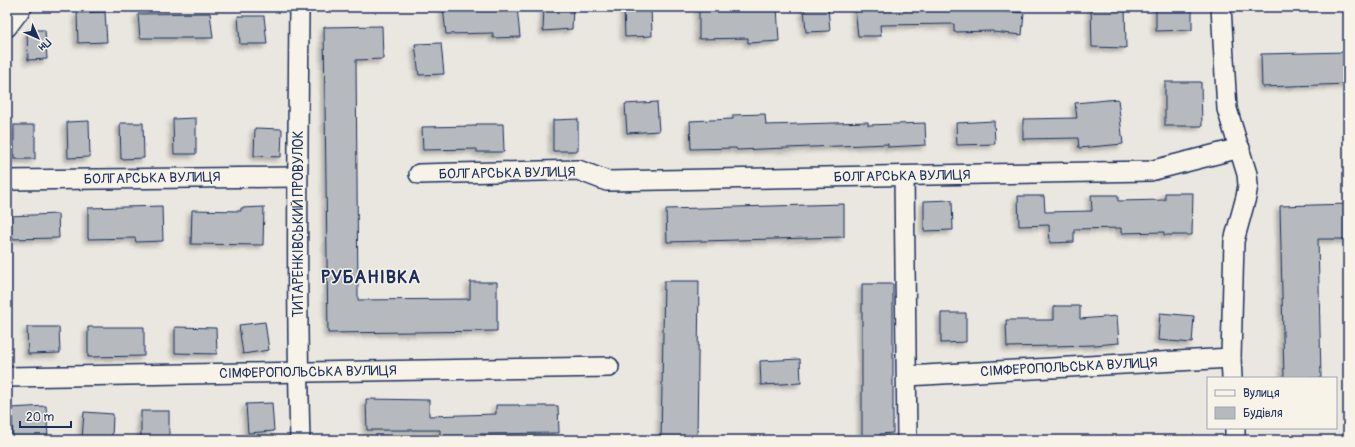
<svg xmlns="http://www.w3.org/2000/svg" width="1355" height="447" viewBox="0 0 1355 447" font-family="Pangolin,sans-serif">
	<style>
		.building { fill: #b6babf; stroke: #1b2f5e; filter: url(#shadow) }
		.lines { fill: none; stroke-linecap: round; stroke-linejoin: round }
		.street-casing { stroke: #1b2f5e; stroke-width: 22 }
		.street { stroke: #f7f3e8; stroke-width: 19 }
		.labels { text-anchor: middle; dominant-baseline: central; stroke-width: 3; stroke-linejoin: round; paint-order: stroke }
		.street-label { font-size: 14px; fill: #1b2f5e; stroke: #f7f3e8 }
		.district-label { font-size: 18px; font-weight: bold; letter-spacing: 1px; fill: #1b2f5e; stroke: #f7f3e8 }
	</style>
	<defs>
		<filter id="shadow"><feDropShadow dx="-3.5" dy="3.5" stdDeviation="2" flood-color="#0004"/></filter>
	</defs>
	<rect width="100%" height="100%" fill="#eae7e0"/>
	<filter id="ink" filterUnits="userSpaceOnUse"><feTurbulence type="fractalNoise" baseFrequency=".025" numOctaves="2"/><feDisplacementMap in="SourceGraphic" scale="8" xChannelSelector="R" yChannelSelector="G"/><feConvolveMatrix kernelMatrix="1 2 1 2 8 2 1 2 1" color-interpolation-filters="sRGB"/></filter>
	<g filter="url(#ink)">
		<g class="building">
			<path d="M443,7H517L520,37L493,38V33L446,34Z"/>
			<path d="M544,7H573L572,29L543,31Z"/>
			<path d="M624,7H651L652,36L625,37Z"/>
			<path d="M699,7H725V8L777,7L779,41L748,43V38L699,39Z"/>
			<path d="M804,7H828L830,31L806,32Z"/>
			<path d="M855,7H983V10L1024,13L1022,35L993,32V31L954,32V24L880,25L881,36H858Z"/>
			<path d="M1091,7H1125L1126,48L1092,47Z"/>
			<path d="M1156,7H1192V30L1156,31Z"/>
			<path d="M105,12L107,42L78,43L77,13Z"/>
			<path d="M210,13L213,38H140L138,14Z"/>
			<path d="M238,16H264L267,44H240Z"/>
			<path d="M382,26L383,59L356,60L358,300L470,299V282H497V331L328,333L324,27Z"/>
			<path d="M27,30H45L47,59L28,60Z"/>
			<path d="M441,43L444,74L419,75L415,44Z"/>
			<path d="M1348,52V84L1262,87L1261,54Z"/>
			<path d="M1165,82H1201L1202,126H1165Z"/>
			<path d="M1118,99L1123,144L1079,148L1078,138L1023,139V119L1077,118L1075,103Z"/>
			<path d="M657,102L659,131L627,133L625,104Z"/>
			<path d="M765,114L766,125L868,122V125L925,123L926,145L888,147V144L737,150L736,148L691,149L690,121L733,119V115Z"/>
			<path d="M196,118V154H174L173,119Z"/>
			<path d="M578,119V151H553V120Z"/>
			<path d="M89,121L90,157L68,158L67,122Z"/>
			<path d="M994,121L995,144L957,145L956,123Z"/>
			<path d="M120,123H143L144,158L121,159Z"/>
			<path d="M476,124H503L504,152H477V149L423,150L422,127L476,126Z"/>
			<rect x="14" y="125" width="21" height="34"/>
			<path d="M255,128L282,129L281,157L254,156Z"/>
			<path d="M1165,193H1193L1192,235H1164V232L1121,233V228L1074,229V242L1050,243L1049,225L1019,226L1018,196H1044L1045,212L1092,211L1091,195H1118V201L1165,200Z"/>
			<path d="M952,200L953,230L924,231V201Z"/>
			<path d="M844,204V237L667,242L666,209Z"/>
			<path d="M1348,204V239H1318L1321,378H1284L1280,206Z"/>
			<path d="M162,206L163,241L136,242L135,238L88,239V208Z"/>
			<path d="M264,207L263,245L191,244L192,210L241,211V208Z"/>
			<path d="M58,214L59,238L7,239V216Z"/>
			<path d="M664,281H699L697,440H661Z"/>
			<path d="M862,284H893V433L880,434V440H862Z"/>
			<path d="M1054,306H1080V319L1117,316L1119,343L1095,345L1007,347L1006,320H1054Z"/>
			<path d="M941,313H966V342L941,343Z"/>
			<path d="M1160,313L1194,316L1192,343L1158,340Z"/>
			<path d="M265,322L269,350L243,354L239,325Z"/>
			<path d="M27,327H59L60,353L28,354Z"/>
			<path d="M88,327H144V356L88,357Z"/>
			<path d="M175,327L216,328L217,354L175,353Z"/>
			<path d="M800,359L801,383L761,385L760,361Z"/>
			<path d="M366,399L429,400V416L496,414V405H519V406H558L559,433L475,434V438L440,439V430H367Z"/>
			<path d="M272,403L274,431L248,433L246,404Z"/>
			<path d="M46,406L48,437L13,440L11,408Z"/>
			<rect x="141" y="411" width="28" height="29"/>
			<path d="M84,412L113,414L112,440H82Z"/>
		</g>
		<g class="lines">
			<g class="street-casing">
				<g id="street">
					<path d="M299,7C298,151 296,296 300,440"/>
					<path d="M1221,7L1227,109L1247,174L1248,185L1246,197L1234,241L1231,358L1232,378"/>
					<path d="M7,27L22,7"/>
					<path d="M419,174L578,170L607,181L1150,171L1240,148"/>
					<path d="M904,176L907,440"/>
					<path d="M7,180L297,177"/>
					<path d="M907,376L1231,358"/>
					<path d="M7,377L609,367"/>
					<path d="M1235,428V440"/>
				</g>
			</g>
			<use href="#street" class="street"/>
		</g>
	</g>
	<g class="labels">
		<g class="street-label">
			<text transform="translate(507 173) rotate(-1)">БОЛГАРСЬКА ВУЛИЦЯ</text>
			<text transform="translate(902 176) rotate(-1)">БОЛГАРСЬКА ВУЛИЦЯ</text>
			<text transform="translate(152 178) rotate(-1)">БОЛГАРСЬКА ВУЛИЦЯ</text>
			<text transform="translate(298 224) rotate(-90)">ТИТАРЕНКІВСЬКИЙ ПРОВУЛОК</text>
			<text transform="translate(1069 367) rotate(-3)">СІМФЕРОПОЛЬСЬКА ВУЛИЦЯ</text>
			<text transform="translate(308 372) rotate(-1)">СІМФЕРОПОЛЬСЬКА ВУЛИЦЯ</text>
		</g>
		<g class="district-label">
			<text x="371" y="277">РУБАНІВКА</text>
		</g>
	</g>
	<rect width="1355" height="447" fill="none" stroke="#f7f3e8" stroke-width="24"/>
	<rect x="12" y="12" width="1331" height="423" fill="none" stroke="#1b2f5e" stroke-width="1.5" filter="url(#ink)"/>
	<rect x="1207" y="377" width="130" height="52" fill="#f7f3e8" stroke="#9fa5b1"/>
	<rect x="1215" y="390" width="20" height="6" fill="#f7f3e8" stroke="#9fa5b1"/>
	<text x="1243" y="397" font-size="12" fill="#1b2f5e">Вулиця</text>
	<rect x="1215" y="407" width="20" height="12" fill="#b6babf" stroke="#9fa5b1"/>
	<text x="1243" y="417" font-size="12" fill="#1b2f5e">Будівля</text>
	<g transform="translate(38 38) rotate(135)" stroke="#f7f3e8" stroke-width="3" paint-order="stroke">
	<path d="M0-3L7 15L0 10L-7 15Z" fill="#1b2f5e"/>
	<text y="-6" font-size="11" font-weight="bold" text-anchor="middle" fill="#1b2f5e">Пн</text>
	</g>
	<path d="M20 421v6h51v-6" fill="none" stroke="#1b2f5e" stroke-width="2"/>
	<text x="26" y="421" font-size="12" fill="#1b2f5e" stroke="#f7f3e8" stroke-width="3" paint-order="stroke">20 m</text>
</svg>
